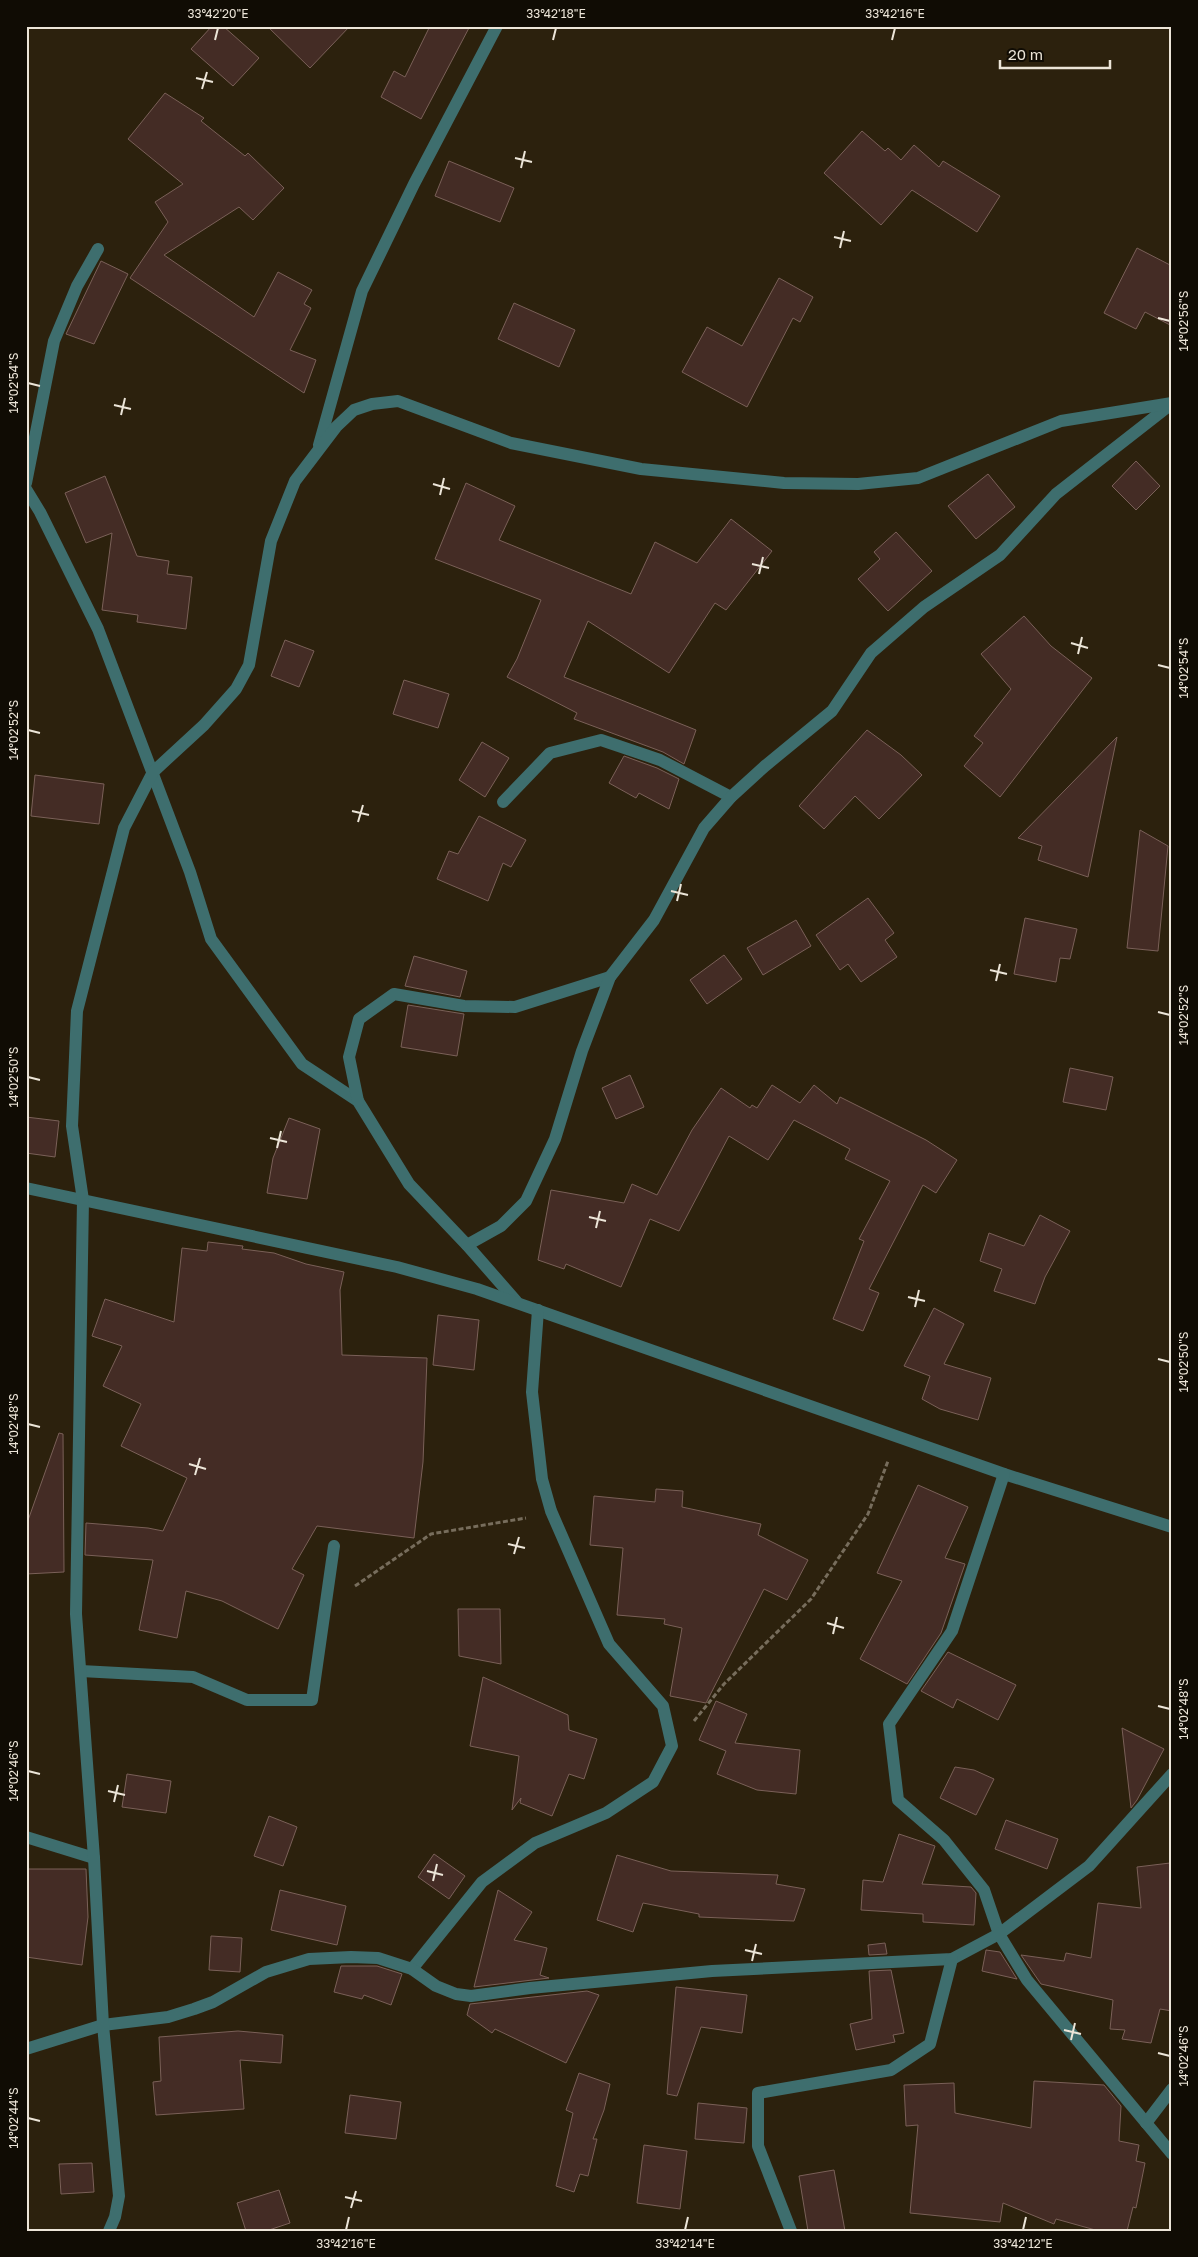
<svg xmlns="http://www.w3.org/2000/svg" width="1198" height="2257" viewBox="0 0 1198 2257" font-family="'Golos Text',sans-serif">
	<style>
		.building { fill: #442c25; stroke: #7a6058 }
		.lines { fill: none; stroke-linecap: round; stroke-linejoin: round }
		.path { stroke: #776d5c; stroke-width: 3; stroke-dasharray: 5 2.5; stroke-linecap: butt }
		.minor { stroke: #3e6e6e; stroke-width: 12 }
		.ticks { fill: none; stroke: #ece5d8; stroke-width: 2 }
		.neatline { fill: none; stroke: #ece5d8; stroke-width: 2 }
		.ticks-label { font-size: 12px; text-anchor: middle; fill: #ece5d8 }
	</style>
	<rect width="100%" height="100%" fill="#2c210d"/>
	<g class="building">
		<path d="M212,26H223L259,58L233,86L191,49Z"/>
		<path d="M267,26H350L310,68Z"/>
		<path d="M430,26H470L421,119L381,97L394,71L405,77Z"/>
		<path d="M165,93L204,118L201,121L245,156L248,153L284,188L253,220L239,207L164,255L254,317L278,272L312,290L304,304L311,308L290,350L316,360L304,393L130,278L168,222L155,202L183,184L128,139Z"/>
		<path d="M862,131L885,151L888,148L901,160L914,145L939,167L943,161L1000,196L977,232L912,190L881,225L824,173Z"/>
		<path d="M449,161L514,188L500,222L435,196Z"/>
		<path d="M1137,248L1172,266V326L1145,312L1136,329L1104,313Z"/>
		<path d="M101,261L128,274L94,344L66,334Z"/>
		<path d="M779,278L813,297L800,322L793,318L747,407L682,372L707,327L742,346Z"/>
		<path d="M514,303L575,330L559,367L498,339Z"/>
		<path d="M1136,461L1160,486L1136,510L1112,486Z"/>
		<path d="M988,474L1015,507L976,539L948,506Z"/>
		<path d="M105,476L137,556L169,561L167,574L192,577L186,629L137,622L138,615L102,610L112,533L86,543L65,493Z"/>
		<path d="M466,483L515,506L499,540L631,594L655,542L697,563L731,519L772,551L726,610L715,603L669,673L588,621L564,677L696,730L684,764L663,752L574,719L577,713L507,677L517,659L541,600L435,559Z"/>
		<path d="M896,532L932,571L888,611L858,579L880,559L874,552Z"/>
		<path d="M1024,616L1051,646L1092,678L1000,797L964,766L983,743L974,736L1011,689L981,654Z"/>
		<path d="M285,640L314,651L299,687L271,676Z"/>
		<path d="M404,680L449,694L438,728L393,714Z"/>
		<path d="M867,730L901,755L922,775L879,819L855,796L824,829L799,806Z"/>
		<path d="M1117,737L1088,877L1038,860L1042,846L1018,838Z"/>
		<path d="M482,742L509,758L485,797L459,780Z"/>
		<path d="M624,756L657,768L679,779L669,809L639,793L636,798L609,783Z"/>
		<path d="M35,775L104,784L99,824L31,816Z"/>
		<path d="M479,816L526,840L511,867L503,863L488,901L437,879L449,851L458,854Z"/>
		<path d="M1140,830L1168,846L1158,951L1127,948Z"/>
		<path d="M868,898L894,933L885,940L897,957L861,982L848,964L840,970L816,935Z"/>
		<path d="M1025,918L1077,929L1070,959L1060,958L1056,982L1014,974Z"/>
		<path d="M796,920L811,946L763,975L747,948Z"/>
		<path d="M724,955L742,979L707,1004L690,980Z"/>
		<path d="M414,956L467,971L460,997L405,986Z"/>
		<path d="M408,1005L464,1014L457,1056L401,1047Z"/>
		<path d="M1070,1068L1113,1077L1106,1110L1063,1102Z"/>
		<path d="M630,1075L644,1107L616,1119L602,1088Z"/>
		<path d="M772,1085L800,1103L814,1085L837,1104L840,1097L926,1140L957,1160L936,1193L923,1185L869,1289L879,1293L863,1331L833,1319L864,1241L859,1239L890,1181L845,1159L850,1149L794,1120L768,1160L729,1136L679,1231L650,1219L621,1287L566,1264L564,1269L538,1260L551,1190L624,1203L632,1184L657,1195L692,1130L721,1088L750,1108L752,1105L757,1108Z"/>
		<path d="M26,1117L59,1121L55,1157L26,1153Z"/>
		<path d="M289,1118L320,1129L307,1199L267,1193L273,1158Z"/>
		<path d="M1040,1215L1070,1231L1045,1277L1035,1304L994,1291L1002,1269L980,1261L989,1233L1024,1246Z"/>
		<path d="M208,1242L243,1246L242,1249L274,1253L306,1264L344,1272L340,1290L342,1355L427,1358L423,1462L414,1538L317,1526L292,1569L304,1575L278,1629L222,1601L186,1591L177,1638L139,1630L153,1560L85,1555L86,1523L148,1528L163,1531L187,1478L121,1446L141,1404L103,1386L122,1346L92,1336L105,1299L174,1322L182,1248L207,1251Z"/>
		<path d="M934,1308L964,1324L944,1364L991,1378L978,1420L940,1409L922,1399L930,1376L904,1366Z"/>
		<path d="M438,1315L479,1320L474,1370L433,1365Z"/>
		<path d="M59,1433L63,1434L64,1572L26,1574V1526Z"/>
		<path d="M918,1485L968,1507L945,1558L965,1564L941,1633L907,1684L860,1659L902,1581L877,1573Z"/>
		<path d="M656,1489L683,1491L682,1507L761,1524L758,1535L808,1560L787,1600L764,1589L706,1703L670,1696L682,1628L664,1624L665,1619L617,1615L623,1548L590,1545L594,1496L655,1502Z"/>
		<path d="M458,1609H500L501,1664L459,1656Z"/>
		<path d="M948,1652L1016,1685L998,1720L957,1699L953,1708L921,1691Z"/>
		<path d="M483,1677L568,1715L569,1730L597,1739L584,1779L569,1774L552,1816L520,1803L521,1798L512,1810L519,1756L470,1746Z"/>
		<path d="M716,1701L747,1714L735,1743L800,1750L796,1794L757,1790L717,1774L726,1751L699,1740Z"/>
		<path d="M1122,1728L1164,1749L1137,1800L1131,1808Z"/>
		<path d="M955,1767L974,1770L994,1779L976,1815L940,1798Z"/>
		<path d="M127,1774L171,1781L166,1813L122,1807Z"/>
		<path d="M269,1816L297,1827L283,1866L254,1856Z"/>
		<path d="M1006,1820L1058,1839L1047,1869L995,1849Z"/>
		<path d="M899,1834L935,1846L922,1884L971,1887L976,1893L974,1925L923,1922V1914L861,1910L863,1880L883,1882Z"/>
		<path d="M434,1854L465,1876L449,1899L418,1877Z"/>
		<path d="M617,1855L671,1871L778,1875L776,1884L805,1889L794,1921L699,1917V1914L643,1903L633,1932L597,1920Z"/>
		<path d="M1170,1863L1172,1880V2011L1160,2009L1151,2043L1122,2039L1125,2030L1110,2029L1113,2000L1041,1984L1021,1955L1064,1961L1066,1953L1091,1958L1098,1903L1141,1908L1137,1867Z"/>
		<path d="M26,1869H86L88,1917L82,1965L26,1957Z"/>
		<path d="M280,1890L346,1906L337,1945L271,1930Z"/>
		<path d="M498,1890L532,1912L514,1940L547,1948L540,1975L549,1978L474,1987Z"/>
		<path d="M211,1936L242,1938L240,1972L209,1970Z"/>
		<path d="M885,1943L887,1954L869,1955L868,1945Z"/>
		<path d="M986,1950L1000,1952L1017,1979L982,1971Z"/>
		<path d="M341,1966H377L402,1974L391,2005L364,1995L362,1999L334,1992Z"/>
		<path d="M891,1970L904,2033L893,2035L895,2042L856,2050L850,2024L872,2019L869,1971Z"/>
		<path d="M676,1987L747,1995L742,2033L701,2027L677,2096L667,2094Z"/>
		<path d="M587,1991L599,1995L566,2063L495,2029L492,2033L467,2015L470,2004Z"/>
		<path d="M238,2031L283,2035L281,2063L240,2060L244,2109L156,2115L153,2082L161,2081L159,2037Z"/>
		<path d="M579,2073L610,2084L604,2110L593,2139H597L588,2176L580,2174L574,2192L556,2186L573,2113L566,2110Z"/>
		<path d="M1034,2081L1104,2085L1121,2106L1119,2141L1139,2145L1136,2161L1145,2163L1136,2208L1133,2207L1127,2231H1099L1056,2219L1054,2224L1003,2203L1000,2222L910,2213L918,2125L906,2126L904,2085L954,2083L955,2113L1031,2128Z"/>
		<path d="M350,2095L401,2102L396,2139L345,2133Z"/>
		<path d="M698,2103L747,2108L744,2143L695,2139Z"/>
		<path d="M644,2145L687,2151L680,2209L637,2203Z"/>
		<path d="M92,2163L94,2192L61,2194L59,2164Z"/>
		<path d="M834,2170L845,2231H808L799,2176Z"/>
		<path d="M279,2190L290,2223L266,2231H246L237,2203Z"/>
	</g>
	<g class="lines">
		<g class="path">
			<path d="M355,1586L431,1534L526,1518"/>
			<path d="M694,1721L724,1684L811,1599L868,1514L888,1461"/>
		</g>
		<g class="minor">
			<path d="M319,445L362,291L414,184L497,26"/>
			<path d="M26,483L54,341L77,286L98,249"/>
			<path d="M26,489L40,512L98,629L190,872L211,939L302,1064L358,1101L409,1184L467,1245L516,1301"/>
			<path d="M503,802L550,753L601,740L660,760L731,797"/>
			<path d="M358,1101L349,1057L359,1019L394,994L464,1006L515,1007L610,977"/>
			<path d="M26,1188L397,1267L477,1289L1004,1474L1172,1527"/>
			<path d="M467,1245L501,1226L526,1201L555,1139L582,1051L610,977L654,920L704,828L731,797L765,766L832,711L871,653L924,607L1000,555L1056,494L1170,405"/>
			<path d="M1004,1474L952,1631L889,1724L898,1800L944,1840L984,1890L999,1934L1027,1980L1172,2154"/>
			<path d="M81,1671L193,1677L247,1700H312L334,1546"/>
			<path d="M26,1837L94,1858"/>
			<path d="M412,1969L482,1882L535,1843L606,1813L653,1782L672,1746L663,1706L609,1644L551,1511L542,1479L532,1392L538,1310"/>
			<path d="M26,2049L103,2025L168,2017L194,2009L213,2002L266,1972L309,1959L351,1957L378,1958L412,1969L436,1986L456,1994L471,1996L530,1988L712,1971L952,1959L999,1934L1089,1866L1172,1774"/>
			<path d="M1146,2123L1172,2089"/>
			<path d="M109,2231L115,2217L119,2196L103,2025L94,1858L76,1614L83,1200L72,1126L77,1011L124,828L153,772L204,725L236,689L249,665L271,541L295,481L336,427L354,410L372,404L398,401L511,443L641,469L784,483L858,484L918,478L1061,421L1172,403"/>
			<path d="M791,2231L758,2146V2093L891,2070L930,2044L952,1959"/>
		</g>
	</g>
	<path class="ticks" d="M215,40L218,28M553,40L556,28M892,40L895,28M196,78L213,82M202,89L207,72M515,158L532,162M521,168L525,151M834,237L851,241M840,248L844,231M1158,318L1170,321M28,383L40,386M114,405L131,409M121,415L125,398M433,484L450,489M440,495L444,478M752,564L769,568M759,574L763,557M1071,643L1088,648M1078,654L1082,637M1158,665L1170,668M28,730L40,733M352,811L369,815M358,822L363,805M671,891L688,895M677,901L681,884M990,970L1007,974M996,981L1000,964M1158,1012L1170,1015M28,1077L40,1080M270,1138L287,1142M277,1148L281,1131M589,1217L606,1221M596,1228L600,1211M908,1297L925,1301M915,1307L919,1290M1158,1359L1170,1362M28,1424L40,1427M189,1464L206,1469M195,1475L200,1458M508,1544L525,1548M514,1554L519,1537M827,1623L844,1628M833,1634L837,1617M1158,1706L1170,1709M28,1771L40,1774M108,1791L125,1795M114,1802L118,1785M427,1871L443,1875M433,1881L437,1864M745,1950L762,1954M752,1961L756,1944M1064,2030L1081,2034M1071,2040L1075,2023M1158,2053L1170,2056M28,2118L40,2121M345,2197L362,2201M351,2208L356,2191M346,2230L349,2217M685,2230L688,2217M1023,2230L1026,2217"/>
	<rect width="1198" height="2257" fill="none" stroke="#100c04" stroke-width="55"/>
	<path d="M1000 60v8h110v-8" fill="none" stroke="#ece5d8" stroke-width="2.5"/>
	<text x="1008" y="60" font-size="15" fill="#ece5d8" stroke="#100c04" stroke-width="4" paint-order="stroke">20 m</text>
	<rect x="28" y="28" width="1142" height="2202" class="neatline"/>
	<g class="ticks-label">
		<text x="218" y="18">33°42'20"E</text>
		<text x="556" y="18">33°42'18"E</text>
		<text x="895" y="18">33°42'16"E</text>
		<text transform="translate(1184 321) rotate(-90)" y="4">14°02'56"S</text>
		<text transform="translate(14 383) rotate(-90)" y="4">14°02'54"S</text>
		<text transform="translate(1184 668) rotate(-90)" y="4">14°02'54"S</text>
		<text transform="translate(14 730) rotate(-90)" y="4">14°02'52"S</text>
		<text transform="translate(1184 1015) rotate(-90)" y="4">14°02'52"S</text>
		<text transform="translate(14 1077) rotate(-90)" y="4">14°02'50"S</text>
		<text transform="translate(1184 1362) rotate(-90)" y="4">14°02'50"S</text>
		<text transform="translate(14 1424) rotate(-90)" y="4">14°02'48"S</text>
		<text transform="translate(1184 1709) rotate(-90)" y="4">14°02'48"S</text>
		<text transform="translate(14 1771) rotate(-90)" y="4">14°02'46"S</text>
		<text transform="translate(1184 2056) rotate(-90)" y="4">14°02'46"S</text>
		<text transform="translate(14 2118) rotate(-90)" y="4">14°02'44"S</text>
		<text x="346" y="2248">33°42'16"E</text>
		<text x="685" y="2248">33°42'14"E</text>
		<text x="1023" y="2248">33°42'12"E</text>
	</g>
</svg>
